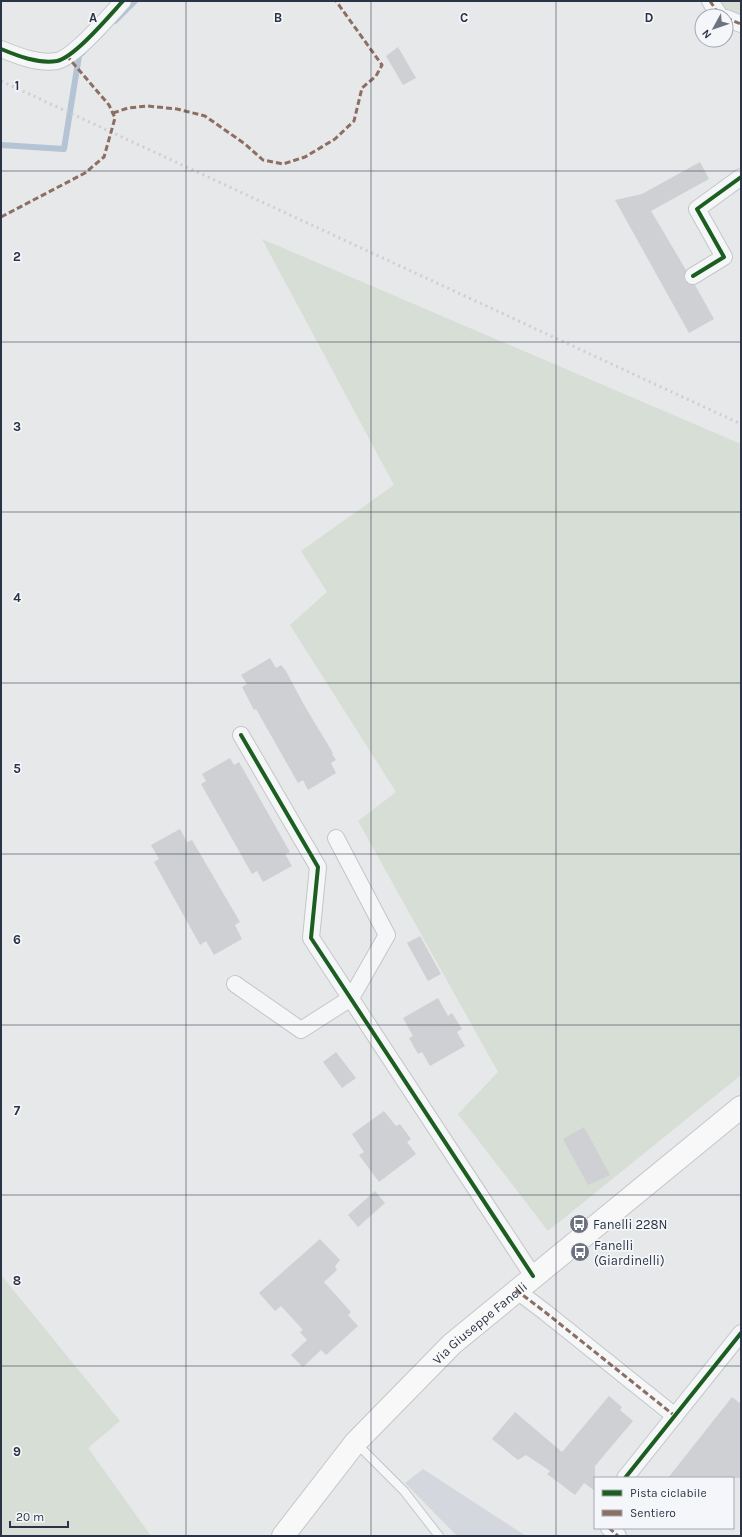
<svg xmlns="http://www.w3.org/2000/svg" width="742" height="1537" viewBox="0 0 742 1537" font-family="Karla,sans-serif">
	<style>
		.built { fill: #d4d7dd }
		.green { fill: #d6ded6 }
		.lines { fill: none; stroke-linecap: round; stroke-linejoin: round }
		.stream { stroke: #b4c4d5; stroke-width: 6 }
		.building { fill: #ced0d3 }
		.service-casing { stroke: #c4c6c8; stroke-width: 10 }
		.minor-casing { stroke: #c4c6c8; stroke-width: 18 }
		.secondary-casing { stroke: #c4c6c8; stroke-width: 24 }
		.service { stroke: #f5f6f7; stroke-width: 8 }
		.minor { stroke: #f5f6f7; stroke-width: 16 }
		.secondary { stroke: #f8f8f8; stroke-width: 22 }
		.rail { stroke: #cecfd2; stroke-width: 3; stroke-dasharray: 2 4; stroke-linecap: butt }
		.quiet { stroke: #8d6e63; stroke-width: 3; stroke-dasharray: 6 3; stroke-linecap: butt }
		.cycleway-casing { stroke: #f4f6f9; stroke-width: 6 }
		.cycleway { stroke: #1b5e20; stroke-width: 4 }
		.grid { fill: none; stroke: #2b3445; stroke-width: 1; stroke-opacity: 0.55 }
		.labels { text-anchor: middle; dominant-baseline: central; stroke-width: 3.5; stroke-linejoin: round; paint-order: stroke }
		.poi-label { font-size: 13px; fill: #2b3445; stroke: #f4f6f9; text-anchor: start }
		.street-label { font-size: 13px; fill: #2b3445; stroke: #f4f6f9 }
		.grid-label { font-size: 13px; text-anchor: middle; font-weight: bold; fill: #2b3445; stroke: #f4f6f9; stroke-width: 3.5; stroke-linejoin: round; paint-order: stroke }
	</style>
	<rect width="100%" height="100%" fill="#e6e8ea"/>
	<path class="built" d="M423,1469L526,1536H457L405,1483Z"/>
	<g class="green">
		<path d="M716,1H741V15L722,12Z"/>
		<path d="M262,239L741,444V1075L548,1231L458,1114L498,1072L358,821L396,792L290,625L327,592L301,551L394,485Z"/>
		<path d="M1,1275L120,1421L88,1448L151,1536H1Z"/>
	</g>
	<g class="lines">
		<g class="stream">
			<path d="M115,21L135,1"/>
			<path d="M1,145L64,149L79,56L84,51"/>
		</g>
	</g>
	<g class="building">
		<path d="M398,47L416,78L403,85L386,56Z"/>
		<path d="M700,162L709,179L651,211L686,270L684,276L685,281L689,284L695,285L714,319L689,333L615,200L642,194Z"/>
		<path d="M270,658L276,668L281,665L286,671L304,705L333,753L332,754L336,760L331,763L336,773L308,790L303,780L298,783L256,709L254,710L242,687L247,684L241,675Z"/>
		<path d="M230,758L234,765L239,762L290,852L285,854L292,866L263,882L257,871L252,874L201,784L206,781L202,774Z"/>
		<path d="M180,829L187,842L192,840L240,922L235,925L242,939L214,955L206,941L200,945L154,862L159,859L151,845Z"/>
		<path d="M420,936L441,974L428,981L407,943Z"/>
		<path d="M438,998L448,1016L452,1013L462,1029L457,1032L465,1046L430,1066L422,1052L418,1054L409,1038L413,1036L403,1018Z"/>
		<path d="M336,1052L356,1078L342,1088L323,1062Z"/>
		<path d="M384,1111L396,1126L400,1124L411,1139L407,1142L416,1154L379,1182L359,1155L364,1152L352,1134Z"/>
		<path d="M584,1127L610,1175L588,1185L563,1139Z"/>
		<path d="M375,1191L385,1203L358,1227L348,1215Z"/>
		<path d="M320,1239L340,1260L335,1266L337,1270L324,1282L351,1312L348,1315L358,1326L326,1355L321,1350L303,1367L291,1355L307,1340L300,1332L303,1330L281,1306L275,1311L259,1293Z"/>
		<path d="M609,1396L622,1407L620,1410L633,1421L595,1466V1491L584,1483L575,1495L547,1474L550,1471L526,1455L518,1460L492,1439L515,1412L562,1452Z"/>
		<path d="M732,1397L741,1404V1478H668Z"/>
	</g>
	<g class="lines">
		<g class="service-casing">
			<path id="service" d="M356,1443L404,1491L439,1536"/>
		</g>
		<g class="minor-casing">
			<g id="minor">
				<path d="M710,1L720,16"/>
				<path d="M726,18L741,24"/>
				<path d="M1,49C18,56 38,64 57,61C75,57 110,15 123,1"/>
				<path d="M693,276L724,257L697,209L741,177"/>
				<path d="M241,735L318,867L311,938L533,1276"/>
				<path d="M235,984L301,1030L351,998L387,935L336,838"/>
				<path d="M516,1290L545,1312L675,1416"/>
				<path d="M625,1478L741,1333"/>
				<path d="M609,1528L618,1536"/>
			</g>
		</g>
		<g class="secondary-casing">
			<g id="secondary">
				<path id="s1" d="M283,1536L355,1443L452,1344L741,1107"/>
			</g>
		</g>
		<use href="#service" class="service"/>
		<use href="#minor" class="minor"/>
		<use href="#secondary" class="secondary"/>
		<path class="rail" d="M1,81L741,424"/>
		<g class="quiet">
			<path d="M710,1L720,16"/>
			<path d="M726,18L741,24"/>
			<path d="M113,113L128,108L147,106L177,109L205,116L245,144L263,160L283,164L305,157L335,139L354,121L362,88L376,76L382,65L336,1"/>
			<path d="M1,217L85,173L104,157L115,118L109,105L67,56"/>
			<path d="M516,1290L545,1312L675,1416"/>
			<path d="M609,1528L618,1536"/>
		</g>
		<g class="cycleway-casing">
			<g id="cycleway">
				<path d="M1,49C18,56 38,64 57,61C75,57 110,15 123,1"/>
				<path d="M693,276L724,257L697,209L741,177"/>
				<path d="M241,735L318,867L311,938L533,1276"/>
				<path d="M625,1478L741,1333"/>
			</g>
		</g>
		<use href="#cycleway" class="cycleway"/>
	</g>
	<path class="grid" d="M186,1V1536M371,1V1536M556,1V1536M1,171H741M1,342H741M1,512H741M1,683H741M1,854H741M1,1025H741M1,1195H741M1,1366H741"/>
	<defs>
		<g id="bus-disc" transform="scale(1)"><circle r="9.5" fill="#6c737f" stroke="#f4f6f9"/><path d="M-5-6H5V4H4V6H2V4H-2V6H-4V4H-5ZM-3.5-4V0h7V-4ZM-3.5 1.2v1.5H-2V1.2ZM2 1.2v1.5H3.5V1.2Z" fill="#fff"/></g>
	</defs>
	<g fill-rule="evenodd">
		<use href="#bus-disc" x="579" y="1224"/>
		<use href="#bus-disc" x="580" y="1252"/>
	</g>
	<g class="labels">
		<g class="poi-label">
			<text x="593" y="1224">Fanelli 228N</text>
			<text x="594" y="1245">Fanelli<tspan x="594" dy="15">(Giardinelli)</tspan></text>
		</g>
		<g class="street-label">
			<text stroke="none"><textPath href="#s1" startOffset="291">Via Giuseppe Fanelli</textPath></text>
		</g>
	</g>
	<g class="grid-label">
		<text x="93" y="22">A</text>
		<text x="278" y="22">B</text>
		<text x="464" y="22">C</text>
		<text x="649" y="22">D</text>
		<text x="17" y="90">1</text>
		<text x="17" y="261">2</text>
		<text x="17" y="431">3</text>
		<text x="17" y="602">4</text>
		<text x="17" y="773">5</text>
		<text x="17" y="944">6</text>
		<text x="17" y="1115">7</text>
		<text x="17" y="1285">8</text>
		<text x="17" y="1456">9</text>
	</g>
	<rect width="742" height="1537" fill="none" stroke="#2b3445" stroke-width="4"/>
	<rect x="594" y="1477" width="140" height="52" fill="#f4f6f9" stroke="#a4a8b1"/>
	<rect x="602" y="1490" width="20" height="6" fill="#1b5e20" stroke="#a4a8b1"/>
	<text x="630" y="1497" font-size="12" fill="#2b3445">Pista ciclabile</text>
	<rect x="602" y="1510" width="20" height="6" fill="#8d6e63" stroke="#a4a8b1"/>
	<text x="630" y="1517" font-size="12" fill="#2b3445">Sentiero</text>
	<g transform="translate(714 28) rotate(230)"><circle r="19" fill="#f4f6f9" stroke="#a4a8b1"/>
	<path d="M0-3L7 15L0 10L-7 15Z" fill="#6c737f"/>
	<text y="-6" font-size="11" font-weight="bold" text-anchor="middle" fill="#2b3445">N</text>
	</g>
	<path d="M10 1521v6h58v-6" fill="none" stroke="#2b3445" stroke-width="2"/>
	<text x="16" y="1521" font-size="12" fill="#2b3445" stroke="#f4f6f9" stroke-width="3" paint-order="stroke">20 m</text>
</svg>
